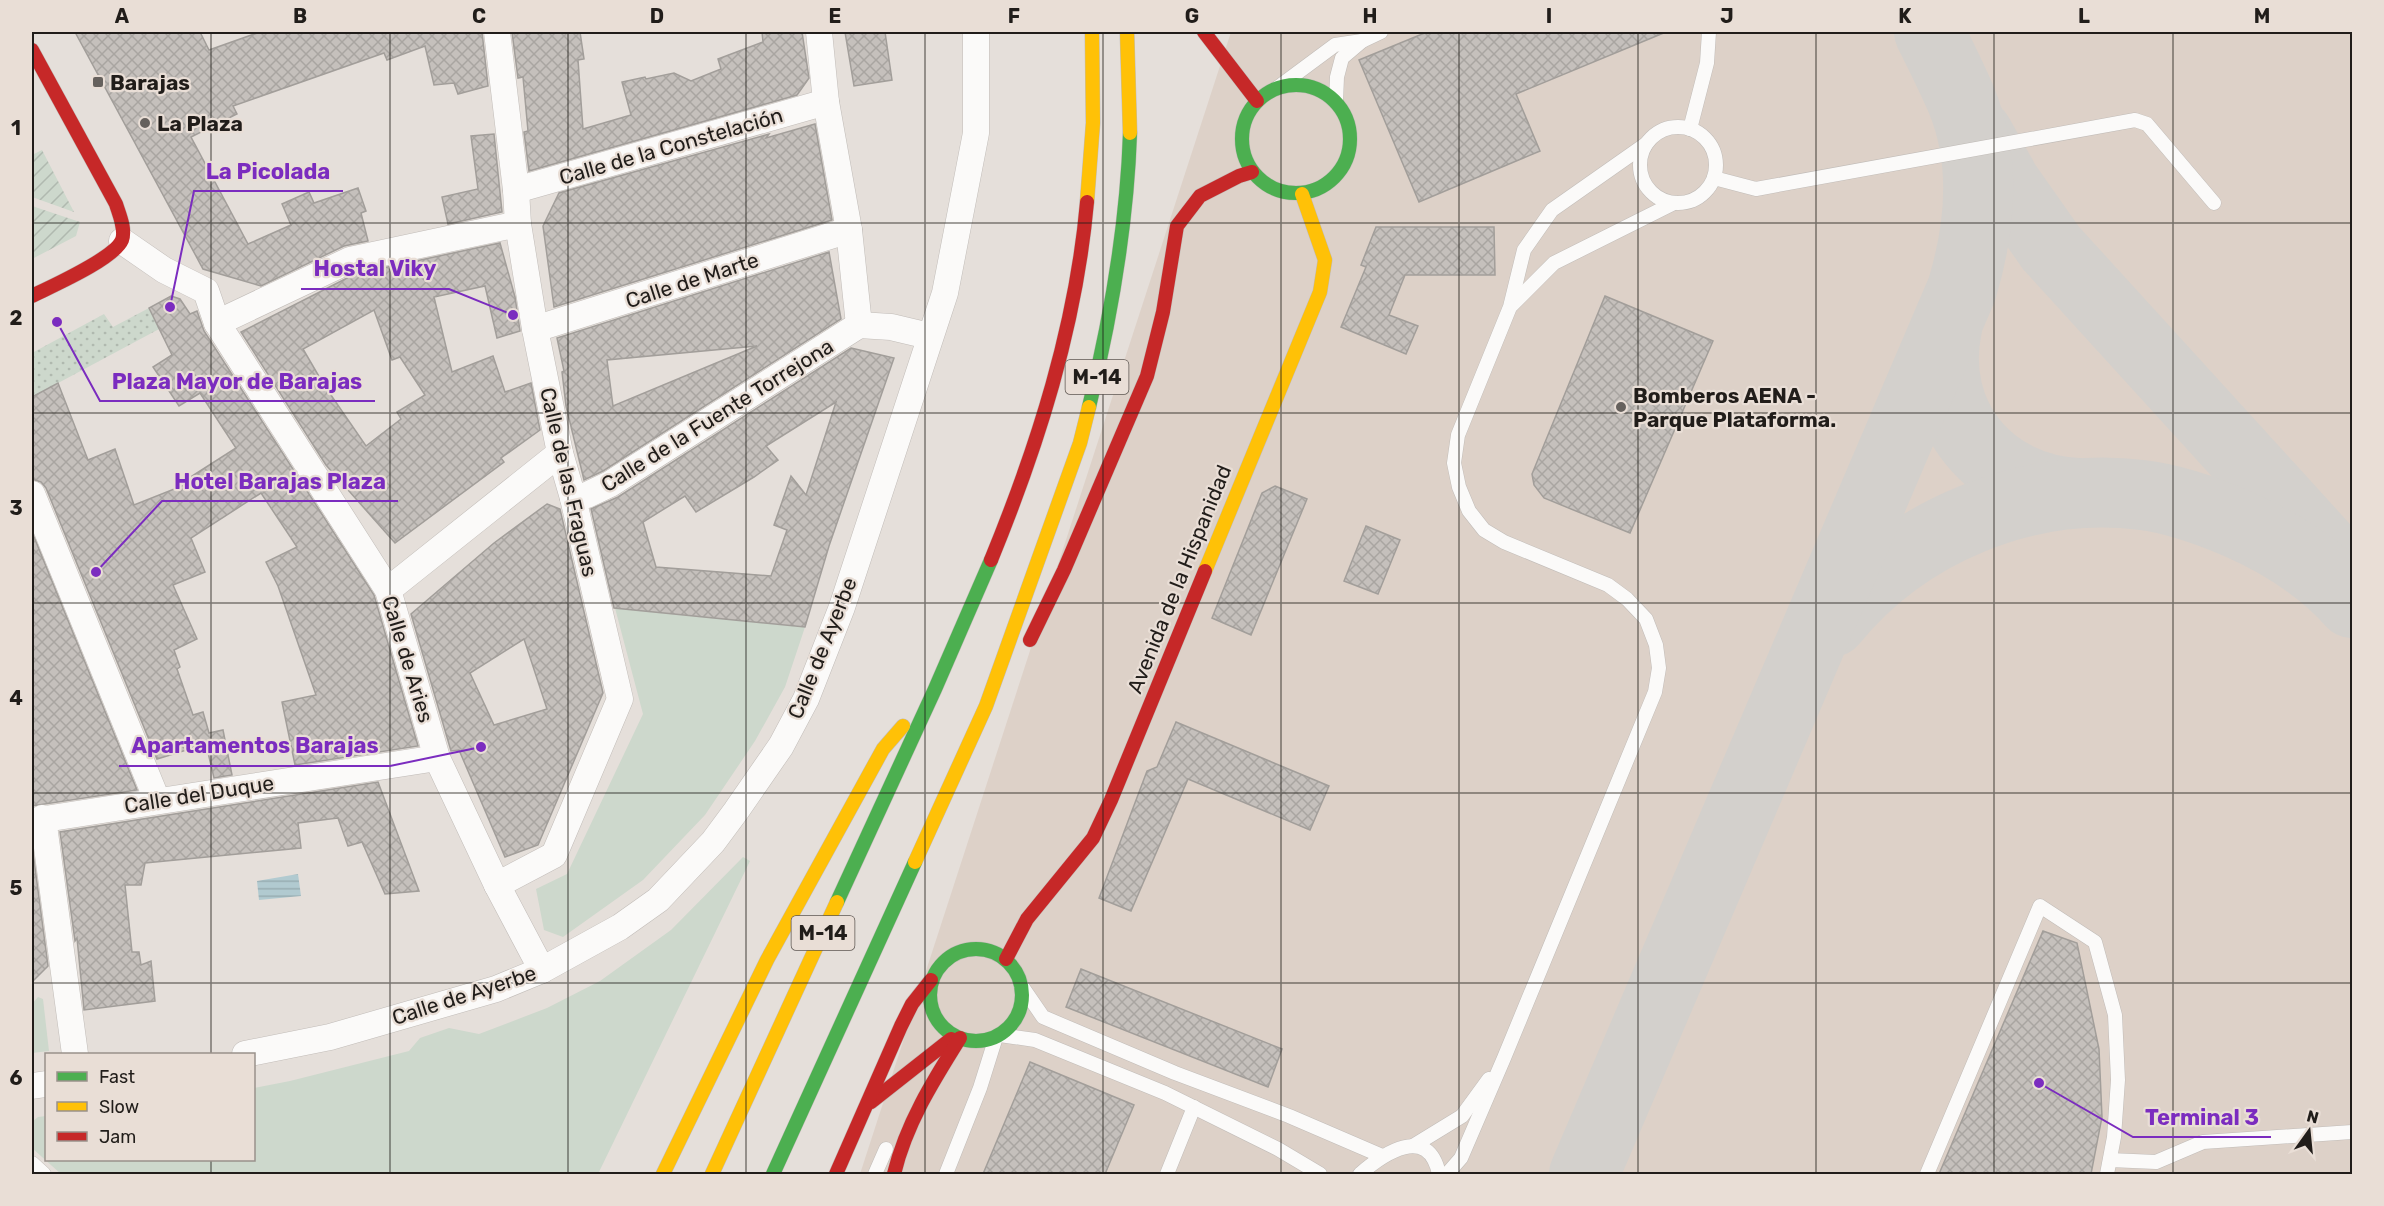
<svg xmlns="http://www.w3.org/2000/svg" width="2384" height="1206" viewBox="0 0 2384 1206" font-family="Rubik,sans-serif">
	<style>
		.built { fill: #ddd1c8 }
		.grass { fill: url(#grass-dots) }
		.park { fill: #cdd8cc }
		.garden { fill: url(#garden-furrows) }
		.water { fill: url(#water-rules) }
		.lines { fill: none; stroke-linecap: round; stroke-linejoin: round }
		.taxiway { stroke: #d3d0cc; stroke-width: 70 }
		.building { fill: url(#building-cross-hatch); stroke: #a29e9a; stroke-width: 1.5; fill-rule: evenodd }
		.lane-casing { stroke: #c1bcb8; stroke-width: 15 }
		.street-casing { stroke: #c1bcb8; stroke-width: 27 }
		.fast-casing { stroke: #c1bcb8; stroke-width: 15 }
		.slow-casing { stroke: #c1bcb8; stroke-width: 15 }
		.jam-casing { stroke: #c1bcb8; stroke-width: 15 }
		.lane { stroke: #fbfaf9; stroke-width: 14 }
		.street { stroke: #fbfaf9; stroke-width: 26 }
		.fast { stroke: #4caf50; stroke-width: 14 }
		.slow { stroke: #ffc107; stroke-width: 14 }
		.jam { stroke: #c62828; stroke-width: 14 }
		.grid { fill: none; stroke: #211d1a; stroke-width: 1.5; stroke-opacity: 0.55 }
		.poi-dot { fill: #66615d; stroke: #e9ded6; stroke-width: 2 }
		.labels { text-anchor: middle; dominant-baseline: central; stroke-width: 4.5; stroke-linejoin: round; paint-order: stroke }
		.shield { fill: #e9ded6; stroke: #5d5752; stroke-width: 1.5 }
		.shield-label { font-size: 20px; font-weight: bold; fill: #211d1a }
		.poi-label { font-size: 21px; font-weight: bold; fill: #211d1a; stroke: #e9ded6; text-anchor: start }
		.street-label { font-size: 21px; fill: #211d1a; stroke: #e9ded6 }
		.leader { fill: none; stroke: #7b2cbf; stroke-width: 2 }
		.callout-dot { fill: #7b2cbf; stroke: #e9ded6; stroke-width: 2 }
		.callout-label { font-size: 22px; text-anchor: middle; font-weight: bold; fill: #7b2cbf; stroke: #e9ded6; stroke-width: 4.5; stroke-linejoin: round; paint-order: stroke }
		.neatline { fill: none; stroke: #211d1a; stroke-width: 2 }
		.grid-label { font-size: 20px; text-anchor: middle; font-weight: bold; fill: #211d1a }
	</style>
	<defs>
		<pattern id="grass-dots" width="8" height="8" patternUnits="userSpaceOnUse" patternTransform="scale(1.5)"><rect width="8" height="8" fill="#cdd8cc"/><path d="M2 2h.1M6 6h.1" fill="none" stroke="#b0b9af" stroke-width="1.8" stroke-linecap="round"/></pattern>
		<pattern id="garden-furrows" width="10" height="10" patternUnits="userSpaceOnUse" patternTransform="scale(1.5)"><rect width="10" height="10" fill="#cdd8cc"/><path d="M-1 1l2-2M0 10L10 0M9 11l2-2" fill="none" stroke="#b0b9af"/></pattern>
		<pattern id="water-rules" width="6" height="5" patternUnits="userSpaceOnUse" patternTransform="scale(1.5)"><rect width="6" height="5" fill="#b1cad0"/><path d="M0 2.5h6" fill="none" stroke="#98adb2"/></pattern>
		<pattern id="building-cross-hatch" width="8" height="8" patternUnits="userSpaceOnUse" patternTransform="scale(1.5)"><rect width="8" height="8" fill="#c5c0bc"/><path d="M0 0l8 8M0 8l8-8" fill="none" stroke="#a9a5a1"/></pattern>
	</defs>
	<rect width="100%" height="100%" fill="#e5dfda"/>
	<path class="built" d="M1231,32H2352V1174H860Z"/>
	<path class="grass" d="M149,308L161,328L32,397V353L104,314L113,327Z"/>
	<g class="park">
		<path d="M615,608L805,627L785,687L755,741L705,815L643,880L563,937L544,930L536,889L567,874L643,714Z"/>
		<path d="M743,857L750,861L598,1174H61L32,1148V1122L38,1117L46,1116V1160H254V1088L290,1081L409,1051L420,1038L449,1028L479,1034L547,1008L600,981L671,930Z"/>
		<path d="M38,997L43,999L49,1051L32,1053V1004Z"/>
	</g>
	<g class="garden">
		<path d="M42,150L74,212L32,197V155Z"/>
		<path d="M32,206L80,222L76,236L32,259Z"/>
	</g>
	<path class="water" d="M298,874L301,896L259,900L257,881Z"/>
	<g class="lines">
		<g class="taxiway">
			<path d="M1978,134L2006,184L2051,248L2329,553"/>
			<path d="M1947,328C1929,416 1990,489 2078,493"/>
			<path d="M1832,622C1906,531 2026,481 2142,495C2175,499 2208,511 2238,524C2281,543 2321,568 2352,603"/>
			<path d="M1584,1174L1962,289C1981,226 1987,161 1961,99C1951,76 1940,54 1929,32"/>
		</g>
	</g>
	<g class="building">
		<path d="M75,32H200L209,50L260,32H482L488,86L458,94L454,83L434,85L425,46L387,60L384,53L233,106L237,114L191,137L248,244L291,225L282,204L309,192L314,203L358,188L366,211L361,213L368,241L344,246L261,286L203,269Z"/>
		<path d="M512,32H580L584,59L578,60L583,129L631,115L622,82L645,77L646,79L674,73L691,81L721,69L718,59L763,42L762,32H802L809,78L797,95L529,171L524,132L528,131L523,77L518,78Z"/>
		<path d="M845,32H885L892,80L854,86Z"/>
		<path d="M1427,32H1666L1516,94L1540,151L1419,202L1359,60Z"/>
		<path d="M815,124L832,220L554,307L543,226L559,193L769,134L766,138Z"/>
		<path d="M494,134L502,212L448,224L442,197L478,189L471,136Z"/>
		<path d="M1376,227H1494L1495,275H1405L1389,315L1418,326L1406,354L1341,327L1366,267L1361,265Z"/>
		<path d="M500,243L515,297L520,331L497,338L485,286L434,297L452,372L493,356L505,392L531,383L540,430L501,458L504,462L395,543L326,465L241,332L355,274ZM374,310L392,360L400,357L425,395L397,412L401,419L366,446L324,385L303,349Z"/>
		<path d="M829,252L841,319L603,471L584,480L566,406L562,372L564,371L557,338ZM757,346L613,406L607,360Z"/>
		<path d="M171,296L180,299L190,314L197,311L204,331L374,595L418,746L295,765L282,702L316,695L278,586L266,562L297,547L261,493L191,538L205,572L173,585L197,639L174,650L180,667L177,669L193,715L203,712L209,733L223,730L232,775L214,778L206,744L157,759L46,488L41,482L32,479V397L58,383L88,460L115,449L134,505L192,482L189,478L236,448L200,393L179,406L153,367L172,355L149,308Z"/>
		<path d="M1605,296L1713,341L1630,533L1544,498L1534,485L1532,474Z"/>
		<path d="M851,348L894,358L829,546L805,627L614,608L591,509L618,497ZM836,402L806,495L791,476L774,525L787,530L771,576L656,567L643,522L685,496L696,512L754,477L778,460L766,446Z"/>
		<path d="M1275,486L1307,499L1251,635L1212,618L1262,493Z"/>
		<path d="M547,504L560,509L603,693L538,845L505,857L459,750L451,751L411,614L494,543ZM524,639L547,709L494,725L470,673Z"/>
		<path d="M1366,526L1400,540L1378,594L1344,581Z"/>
		<path d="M32,532L137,790L32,806Z"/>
		<path d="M1176,722L1329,786L1310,830L1188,779L1131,911L1099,898L1147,771L1157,767Z"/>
		<path d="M378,782L419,891L385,894L362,842L348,846L338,818L298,823L301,848L145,863L141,885H125L132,952H139L141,965L151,961L155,1001L84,1010L77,938L75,941L60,832Z"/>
		<path d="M32,845L48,966L32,982Z"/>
		<path d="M2043,931L2077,943L2099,1049L2102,1117L2091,1174H1939Z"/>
		<path d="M1081,969L1282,1049L1268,1087L1066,1007Z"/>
		<path d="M1030,1062L1134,1105L1105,1174H983Z"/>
	</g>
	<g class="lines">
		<g class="lane-casing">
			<g id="lane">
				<path d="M1277,88L1335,45L1362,41L1381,32"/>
				<path d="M1336,101L1337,77L1342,58L1362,41"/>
				<circle cx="1678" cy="165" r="38"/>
				<path d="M1690,129L1707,63L1709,32"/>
				<path d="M1714,178L1756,189L2135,120L2147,124L2214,203"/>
				<path d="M1512,305L1554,263L1674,203"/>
				<path d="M1021,985L1043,1017L1175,1073L1289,1116L1382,1156"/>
				<path d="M1000,1035L1035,1040L1165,1093L1278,1149L1320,1174"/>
				<path d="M1413,1146L1462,1116L1489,1079"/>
				<path d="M2110,1160L2156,1162L2203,1142L2352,1132"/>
				<path d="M32,1163L44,1174"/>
				<path d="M875,1174L886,1149"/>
				<path d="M946,1174L980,1088L996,1037"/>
				<path d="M1167,1174L1194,1107"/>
				<path d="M1360,1174C1383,1154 1428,1123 1439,1174"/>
				<path d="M1447,1174L1461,1158L1504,1058L1655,692L1659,668L1656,645L1646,619L1627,599L1608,585L1504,542L1484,530L1469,511L1459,487L1454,463L1458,435L1510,307L1524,250L1552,210L1646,144"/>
				<path d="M1927,1174L2040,906L2095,942L2115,1015L2118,1080L2114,1137L2107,1174"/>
			</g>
		</g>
		<g class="street-casing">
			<g id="street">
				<path d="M819,32L826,102L849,230L859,325"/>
				<path d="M516,190L826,102"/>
				<path d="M122,241L164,270L206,291L217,323L388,590L437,758L497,885L542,970"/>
				<path d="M217,323L350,260L518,224"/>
				<path d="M859,325L891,327L929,336"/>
				<path d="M535,329L849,230"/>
				<path d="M32,494L157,800"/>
				<path d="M573,498L587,495L610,484L859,325"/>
				<path d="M388,590L560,453"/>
				<path d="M43,818L75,1054"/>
				<path d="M32,821L437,758"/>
				<path d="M497,885L554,855L620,699L573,498L560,453L535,329L518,224L516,190L497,32"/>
				<path d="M245,1054L330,1037L496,989L542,970L620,927L658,900L713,842L736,811L781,746L806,699L842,607L945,293L976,133V32"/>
				<path d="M32,1086L46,1084"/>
			</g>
		</g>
		<g class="fast-casing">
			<g id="fast">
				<circle cx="1296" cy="139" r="54"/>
				<path d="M1089,407C1111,317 1127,226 1130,133"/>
				<path d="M837,902L935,689L991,560"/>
				<circle cx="976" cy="995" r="46"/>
				<path d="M773,1174L915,862"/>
			</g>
		</g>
		<g class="slow-casing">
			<g id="slow">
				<path d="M1127,32L1130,133"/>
				<path d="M1087,202L1093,123L1092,32"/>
				<path d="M1205,571L1320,292L1325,260L1302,194"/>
				<path d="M915,862L986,706L1080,443L1089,407"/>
				<path d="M663,1174L767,960L883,749L903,726"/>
				<path d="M712,1174L837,902"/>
			</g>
		</g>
		<g class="jam-casing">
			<g id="jam">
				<path d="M1204,32L1257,101"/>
				<path d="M32,50L116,204C119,214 126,229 122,240C114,259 52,286 32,296"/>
				<path d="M991,560C1038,445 1076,326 1087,202"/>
				<path d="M1030,640L1064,570L1147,376L1163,312L1177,226L1200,196L1239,176L1252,172"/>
				<path d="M1006,959L1027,919L1093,838L1111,800L1205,571"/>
				<path d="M871,1102L951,1039"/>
				<path d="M836,1174L901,1026L912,1004L931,980"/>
				<path d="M894,1174C906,1124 933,1081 960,1038"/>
			</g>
		</g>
		<use href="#lane" class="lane"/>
		<use href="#street" class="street"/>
		<use href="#fast" class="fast"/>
		<use href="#slow" class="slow"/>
		<use href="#jam" class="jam"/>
	</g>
	<path class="grid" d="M211,32V1054M390,32V1174M568,32V1174M746,32V1174M925,32V1174M1103,32V1174M1281,32V1174M1459,32V1174M1638,32V1174M1816,32V1174M1994,32V1174M2173,32V1174M32,223H2352M32,413H2352M32,603H2352M32,793H2352M32,983H2352M211,1160V1174"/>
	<g class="poi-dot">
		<rect x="92" y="76" width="12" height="12" rx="3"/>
		<circle cx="145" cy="123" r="6"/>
		<circle cx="1621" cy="407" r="6"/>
	</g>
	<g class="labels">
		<g class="shield">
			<rect x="1065.5" y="360" width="63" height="34" rx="4.5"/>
			<rect x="791.5" y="916" width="63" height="34" rx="4.5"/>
		</g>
		<g class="shield-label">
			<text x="1097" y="377">M-14</text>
			<text x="823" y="933">M-14</text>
		</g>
		<g class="poi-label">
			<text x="110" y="82">Barajas</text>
			<text x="157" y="123">La Plaza</text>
			<text x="1633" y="395">Bomberos AENA -<tspan x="1633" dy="24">Parque Plataforma.</tspan></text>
		</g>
		<g class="street-label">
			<text transform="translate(671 146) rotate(-16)">Calle de la Constelación</text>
			<text transform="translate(692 280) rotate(-18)">Calle de Marte</text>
			<text transform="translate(717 415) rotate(-32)">Calle de la Fuente Torrejona</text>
			<text transform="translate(569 482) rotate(77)">Calle de las Fraguas</text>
			<text transform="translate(1179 579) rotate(-68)">Avenida de la Hispanidad</text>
			<text transform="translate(822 648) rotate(-68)">Calle de Ayerbe</text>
			<text transform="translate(408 659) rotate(73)">Calle de Aries</text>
			<text transform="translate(199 794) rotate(-9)">Calle del Duque</text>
			<text transform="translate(464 995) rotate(-18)">Calle de Ayerbe</text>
		</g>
	</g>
	<path class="leader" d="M170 307L194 191H343M513 315L449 289H301M57 322L100 401H375M96 572L162 501H398M481 747L390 766H119M2039 1083L2133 1137H2271"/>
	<g class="callout-dot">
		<circle cx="170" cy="307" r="6"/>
		<circle cx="513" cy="315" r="6"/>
		<circle cx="57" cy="322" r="6"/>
		<circle cx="96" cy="572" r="6"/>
		<circle cx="481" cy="747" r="6"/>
		<circle cx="2039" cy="1083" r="6"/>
	</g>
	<g class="callout-label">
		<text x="268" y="179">La Picolada</text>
		<text x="375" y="276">Hostal Viky</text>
		<text x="237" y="389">Plaza Mayor de Barajas</text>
		<text x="280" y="489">Hotel Barajas Plaza</text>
		<text x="255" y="753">Apartamentos Barajas</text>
		<text x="2202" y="1125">Terminal 3</text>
	</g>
	<rect width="2384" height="1206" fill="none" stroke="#e9ded6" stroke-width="66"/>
	<rect x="45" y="1053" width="210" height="108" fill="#e9ded6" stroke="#99918b" stroke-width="1.5"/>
	<rect x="57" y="1072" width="30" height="9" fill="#4caf50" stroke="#99918b" stroke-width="1.5"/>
	<text x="99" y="1083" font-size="18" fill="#211d1a">Fast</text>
	<rect x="57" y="1102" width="30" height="9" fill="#ffc107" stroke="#99918b" stroke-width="1.5"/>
	<text x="99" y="1113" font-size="18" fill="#211d1a">Slow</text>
	<rect x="57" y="1132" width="30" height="9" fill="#c62828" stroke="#99918b" stroke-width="1.5"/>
	<text x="99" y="1143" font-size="18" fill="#211d1a">Jam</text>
	<g transform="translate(2309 1131) rotate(15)" stroke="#e9ded6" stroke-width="4.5" paint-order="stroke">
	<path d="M0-4.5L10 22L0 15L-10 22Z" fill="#211d1a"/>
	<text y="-9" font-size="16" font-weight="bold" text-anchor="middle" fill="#211d1a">N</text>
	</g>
	<rect x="33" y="33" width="2318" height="1140" class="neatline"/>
	<g class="grid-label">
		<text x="122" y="23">A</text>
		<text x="300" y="23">B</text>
		<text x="479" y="23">C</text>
		<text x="657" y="23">D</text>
		<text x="835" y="23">E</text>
		<text x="1014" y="23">F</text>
		<text x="1192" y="23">G</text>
		<text x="1370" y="23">H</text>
		<text x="1549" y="23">I</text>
		<text x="1727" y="23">J</text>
		<text x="1905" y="23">K</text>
		<text x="2084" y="23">L</text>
		<text x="2262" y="23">M</text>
		<text x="16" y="135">1</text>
		<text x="16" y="325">2</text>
		<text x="16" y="515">3</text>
		<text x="16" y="705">4</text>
		<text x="16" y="895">5</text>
		<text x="16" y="1085">6</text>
	</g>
</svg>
